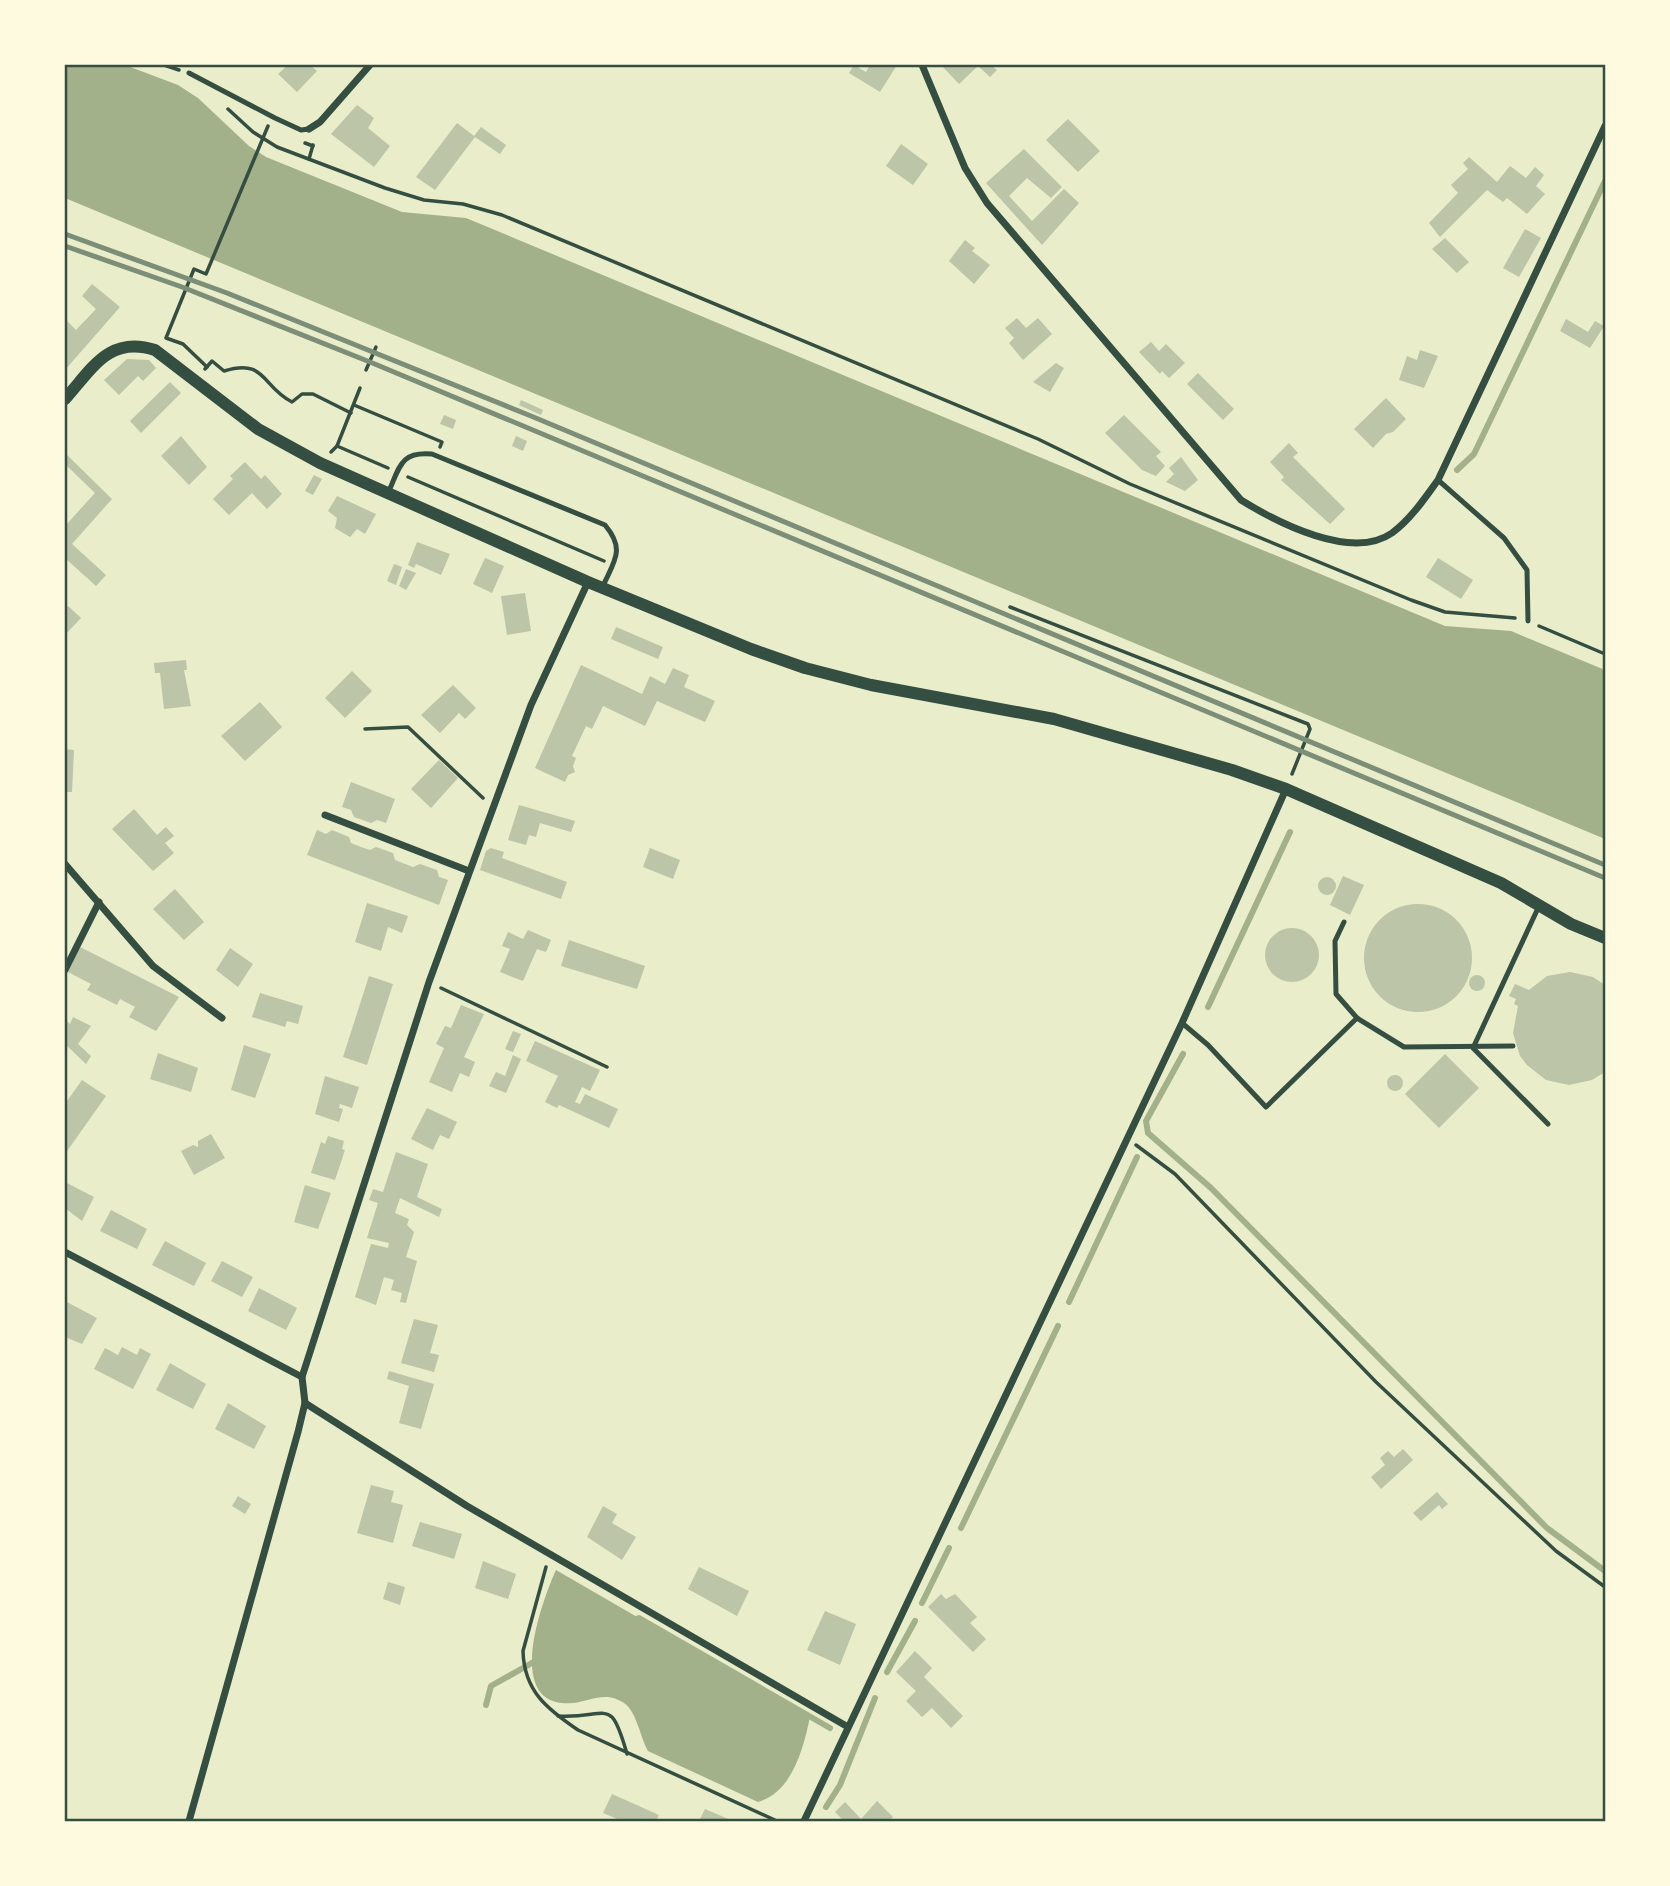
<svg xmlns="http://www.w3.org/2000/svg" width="1670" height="1886" viewBox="0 0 1670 1886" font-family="'Work Sans',sans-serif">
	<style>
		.water { fill: #a3b18a }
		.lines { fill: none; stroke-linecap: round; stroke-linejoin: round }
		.stream { stroke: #a3b18a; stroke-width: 6 }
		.building { fill: #bcc5a7 }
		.path { stroke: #344e41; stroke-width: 3.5 }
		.service { stroke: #344e41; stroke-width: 5 }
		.minor { stroke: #344e41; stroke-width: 7 }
		.tertiary { stroke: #344e41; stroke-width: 12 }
		.rail { stroke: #7c8e77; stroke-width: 5 }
		.neatline { fill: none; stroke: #344e41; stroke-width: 2.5 }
	</style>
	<rect width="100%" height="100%" fill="#e9edc9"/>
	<g class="water">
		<path d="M65,65H125L178,85L198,98L249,146L266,157L402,212L466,218L1445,626L1511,631L1605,670V839L65,198Z"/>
		<path d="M556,1570L810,1717C803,1750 792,1792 758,1802L648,1751C640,1737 637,1712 624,1703C602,1688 585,1706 562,1703C506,1697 543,1599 556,1570Z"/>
	</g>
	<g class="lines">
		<g class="stream">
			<path d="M1457,470L1474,454L1605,181"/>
			<path d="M1208,1007L1290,832"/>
			<path d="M1183,1054L1146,1121L1148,1133L1211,1188L1547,1528L1605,1571"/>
			<path d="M1069,1302L1137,1157"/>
			<path d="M961,1528L1058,1326"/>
			<path d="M922,1603L949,1548"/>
			<path d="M633,1621L639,1618L830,1728"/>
			<path d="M887,1672L915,1621"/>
			<path d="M486,1705L491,1686L539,1659"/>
			<path d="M826,1807L840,1785L875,1698"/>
		</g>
	</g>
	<g class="building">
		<path d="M288,65H310L317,71L297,92L278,74Z"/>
		<path d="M854,65L866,72L870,65H897L880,92L849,73Z"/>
		<path d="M941,65H991L997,70L990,77L978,66L959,84Z"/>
		<path d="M357,105L374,118L368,128L390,146L374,167L331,134Z"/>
		<path d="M1068,119L1100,151L1078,172L1046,140Z"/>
		<path d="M457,123L474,136L481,127L506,145L500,154L475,137L435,190L416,177Z"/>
		<path d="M901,144L928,164L913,185L886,166Z"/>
		<path d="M1024,149L1062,187L1051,198L1027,178L1009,196L1032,221L1064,189L1079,203L1042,245L986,183Z"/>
		<path d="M1469,157L1497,182L1510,166L1526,178L1535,167L1544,175L1536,186L1545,194L1527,214L1507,198L1503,202L1487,190L1440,237L1429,223L1458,193L1451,185L1468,169L1463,163Z"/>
		<path d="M1525,229L1541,238L1519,277L1503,268Z"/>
		<path d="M1445,238L1469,262L1457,273L1432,249Z"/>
		<path d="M965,240L975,248L972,251L990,265L974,284L949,261Z"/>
		<path d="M92,284L120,307L65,370V319L76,330L96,309L82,296Z"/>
		<path d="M1017,318L1026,328L1038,318L1052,334L1023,360L1009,343L1014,338L1005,328Z"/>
		<path d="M1566,319L1588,332L1595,321L1604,326L1590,348L1560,331Z"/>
		<path d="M1151,342L1159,351L1166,344L1185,363L1169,378L1162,371L1160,374L1139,352Z"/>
		<path d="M1420,350L1438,356L1424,388L1399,380L1407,356L1417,360Z"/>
		<path d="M127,359L149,360L156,368L143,381L138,376L119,395L104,380Z"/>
		<path d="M1056,363L1064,368L1050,392L1033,382Z"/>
		<path d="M1198,373L1234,409L1223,420L1187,384Z"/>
		<path d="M170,382L181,393L141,433L130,421Z"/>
		<path d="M1386,398L1406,419L1393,432L1386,434L1373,448L1354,429Z"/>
		<path d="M521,400L543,410L541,415L519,405Z"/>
		<path d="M444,415L456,420L453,429L440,424Z"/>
		<path d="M1124,415L1161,452L1156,456L1165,466L1156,476L1142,470L1105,433Z"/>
		<path d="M181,436L207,467L189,485L161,456Z"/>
		<path d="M516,436L527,441L523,451L512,446Z"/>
		<path d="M1289,443L1298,453L1293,457L1345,509L1330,524L1281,480L1284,477L1270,462Z"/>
		<path d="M65,453L112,499L72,544L106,575L96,586L65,558V526L95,493L65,464Z"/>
		<path d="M1181,457L1198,480L1185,491L1166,482L1174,474L1169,468Z"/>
		<path d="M245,462L261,479L265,475L282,494L267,509L252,493L229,515L213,499L233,479L230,476Z"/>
		<path d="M314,475L322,479L313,495L305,491Z"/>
		<path d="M337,496L376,514L365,534L357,529L350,537L335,528L337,518L328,511Z"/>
		<path d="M417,542L450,554L441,575L416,564L414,568L408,565Z"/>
		<path d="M485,558L504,566L492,593L473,584Z"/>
		<path d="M1438,558L1473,580L1461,599L1426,577Z"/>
		<path d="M394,564L402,567L396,585L387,581Z"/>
		<path d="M406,569L416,573L406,590L399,586Z"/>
		<path d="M525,593L531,631L507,635L501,596Z"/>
		<path d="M68,606L81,618L65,635V609Z"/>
		<path d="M616,627L663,647L658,659L611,639Z"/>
		<path d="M186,660L187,670H184L191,706L164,709L160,673H155L154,663Z"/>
		<path d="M581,665L642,694L650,676L665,684L673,668L689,675L684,687L715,701L705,722L657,701L645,726L603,706L592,729L586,726L572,756L576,758L573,766L575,772L568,775L565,782L535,768Z"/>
		<path d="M352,671L372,691L345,718L325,698Z"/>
		<path d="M453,685L476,708L465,719L459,713L440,733L421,715Z"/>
		<path d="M260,702L282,727L245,761L221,736Z"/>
		<path d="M65,749L74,750L72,792H65Z"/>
		<path d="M439,760L458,778L431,808L411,789Z"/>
		<path d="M351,782L395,799L386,823L377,820L371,823L354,817L351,810L342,807Z"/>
		<path d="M519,805L575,821L571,832L540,823L536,837L529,835L526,845L508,840Z"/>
		<path d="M134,809L157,835L166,827L174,836L165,843L174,853L153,871L112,829Z"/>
		<path d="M317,830L326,834L332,830L349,837L351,843L361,847L370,850L376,847L393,853L395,860L413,867L420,864L437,870L439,877L448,880L439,905L307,855Z"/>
		<path d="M491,848L504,852L502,858L567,882L561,899L480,870L486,851Z"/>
		<path d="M650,848L680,860L673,879L643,867Z"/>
		<path d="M1343,876L1364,885L1350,915L1330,905Z"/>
		<circle cx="1327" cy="886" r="9"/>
		<path d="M175,889L204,922L184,940L153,909Z"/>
		<path d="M367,903L408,916L402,933L388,927L381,951L355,942Z"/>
		<circle cx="1418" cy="958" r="54"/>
		<circle cx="1292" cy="955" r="27"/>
		<path d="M528,930L551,940L546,952L537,949L523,981L500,972L510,949L502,946L508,932L523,939Z"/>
		<path d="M569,940L645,966L637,989L561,966Z"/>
		<path d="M80,947L179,997L156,1031L129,1017L135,1007L120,999L117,1005L87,990L91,984L68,972Z"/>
		<path d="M230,948L253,964L238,987L216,970Z"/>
		<path d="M1570,972L1593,977L1605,985V1072L1592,1080L1569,1085L1546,1080L1527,1065L1520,1056L1513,1033L1518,1006L1514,1004L1516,999L1509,996L1515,984L1529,990L1547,976Z"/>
		<circle cx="1477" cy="983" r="8"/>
		<path d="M369,976L393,984L367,1065L343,1057Z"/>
		<path d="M260,993L303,1006L298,1024L287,1021L285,1027L252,1017Z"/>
		<path d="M461,1005L484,1014L464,1057L475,1062L469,1077L460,1073L452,1092L429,1082L444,1048L436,1044L445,1026L451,1028Z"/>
		<path d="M73,1017L91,1026L78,1044L91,1056L86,1064L65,1044V1019L70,1024Z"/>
		<path d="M513,1031L521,1034L513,1052L505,1049Z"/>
		<path d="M535,1041L600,1070L590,1091L582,1087L575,1102L580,1104L585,1094L618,1109L609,1128L559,1105L557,1108L545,1102L558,1076L526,1061Z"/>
		<path d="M244,1045L271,1054L255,1098L231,1090Z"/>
		<path d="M158,1053L198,1068L191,1092L150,1079Z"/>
		<path d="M1445,1054L1479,1088L1439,1128L1405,1094Z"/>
		<path d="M513,1055L521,1059L506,1093L489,1086L496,1072L505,1076Z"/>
		<circle cx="1395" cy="1083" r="8"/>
		<path d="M325,1076L359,1087L352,1108L340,1104L339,1108L343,1109L339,1122L315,1114Z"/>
		<path d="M82,1080L106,1096L65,1154V1104Z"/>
		<path d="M427,1108L457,1122L449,1139L440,1135L433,1150L411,1139Z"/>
		<path d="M211,1134L225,1158L194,1175L181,1151L193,1145L198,1147V1141Z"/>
		<path d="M328,1136L344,1141L342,1149L345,1150L335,1180L311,1173L321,1142L325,1144Z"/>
		<path d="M396,1152L428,1164L417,1197L442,1209L439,1217L400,1198L395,1213L409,1219L407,1225L414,1232L406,1257L417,1261L406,1303L400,1302L402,1293L391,1290L394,1280L384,1277L376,1305L355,1297L371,1244L388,1248L389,1243L367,1238L378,1203L369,1200L373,1189L383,1192Z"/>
		<path d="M65,1182L94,1197L82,1221L65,1208Z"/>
		<path d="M305,1185L331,1193L318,1229L294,1222Z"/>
		<path d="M111,1210L147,1229L137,1249L100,1231Z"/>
		<path d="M165,1241L206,1263L194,1286L152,1265Z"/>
		<path d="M222,1261L253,1277L242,1297L211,1281Z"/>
		<path d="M259,1288L297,1308L286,1330L248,1311Z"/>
		<path d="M65,1301L97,1318L82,1344L65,1337Z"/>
		<path d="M414,1319L438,1325L430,1353L439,1355L434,1372L401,1363Z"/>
		<path d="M122,1347L137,1355L140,1348L151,1354L133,1389L94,1369L105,1348L118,1355Z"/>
		<path d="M170,1363L206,1384L193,1409L156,1390Z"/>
		<path d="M389,1371L434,1384L421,1429L399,1423L409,1386L387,1379Z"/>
		<path d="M228,1403L266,1426L254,1449L215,1429Z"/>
		<path d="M1403,1449L1413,1460L1381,1489L1371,1477L1385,1465L1380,1458L1388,1451L1394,1457Z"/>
		<path d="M371,1485L394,1491L391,1502L403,1505L393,1543L357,1533Z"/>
		<path d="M1437,1492L1448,1504L1442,1509L1439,1505L1421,1521L1413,1513Z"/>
		<path d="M238,1496L251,1504L245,1514L232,1506Z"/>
		<path d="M603,1506L617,1514L612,1523L636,1537L622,1560L587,1537Z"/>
		<path d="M420,1522L462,1534L454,1559L412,1546Z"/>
		<path d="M483,1561L516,1574L508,1599L475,1588Z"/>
		<path d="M699,1567L749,1591L737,1616L688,1589Z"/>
		<path d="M388,1582L405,1587L400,1605L383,1599Z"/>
		<path d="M941,1594L946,1599L955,1594L977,1617L970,1623L986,1639L973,1652L928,1607Z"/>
		<path d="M825,1611L856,1624L840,1665L807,1650Z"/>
		<path d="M915,1651L932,1668L924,1677L963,1716L951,1728L932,1708L922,1717L906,1701L916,1691L896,1672Z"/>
		<path d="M612,1794L659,1815L656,1821H622L603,1813Z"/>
		<path d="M877,1801L893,1817L889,1821H844L835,1812L845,1802L861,1819Z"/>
		<path d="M705,1809L733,1821H699Z"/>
	</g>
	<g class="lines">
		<g class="path">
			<path d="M164,65L179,70"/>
			<path d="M228,109L253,132L277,147L385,188L424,200L463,204L502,215L1038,439L1130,484L1411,600L1445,612L1515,618"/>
			<path d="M305,143L313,146"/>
			<path d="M309,159L313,145"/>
			<path d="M207,367L183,344L166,338L194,269L206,274L268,126"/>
			<path d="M205,369L212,361L224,371C266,358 261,386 292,402L302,394H313L351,413"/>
			<path d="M366,370L376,347"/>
			<path d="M354,405L442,442L440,447"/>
			<path d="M337,446L388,468"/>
			<path d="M331,452L337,446L360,388"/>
			<path d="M408,477L604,561"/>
			<path d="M1010,607L1308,724L1310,729L1292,774"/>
			<path d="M1539,626L1605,654"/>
			<path d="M365,729L408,727L483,798"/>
			<path d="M441,988L607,1067"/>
			<path d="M1136,1145L1175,1174L1376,1382L1556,1551L1605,1587"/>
			<path d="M546,1567L523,1651C524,1691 547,1709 578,1730L777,1821"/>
			<path d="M558,1716C609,1719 610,1694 627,1754"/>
		</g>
		<g class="service">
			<path d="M189,73L275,118L301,130L309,129"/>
			<path d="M1438,480L1504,538L1527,570L1528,621"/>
			<path d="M388,493C400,467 400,451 432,454L605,525C626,550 614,561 602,588"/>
			<path d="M1539,906L1473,1048L1548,1124"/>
			<path d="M1344,922L1335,941L1336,994L1357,1018L1404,1047L1513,1046"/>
			<path d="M1182,1023L1208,1045L1266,1107L1357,1018"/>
		</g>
		<g class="minor">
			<path d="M922,65L965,168L987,203L1241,500C1278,523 1352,561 1392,533C1411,519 1425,498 1438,480L1605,126"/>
			<path d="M309,129L320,122L370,65"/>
			<path d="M325,815L469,871"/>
			<path d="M65,864L153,966L222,1018"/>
			<path d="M65,970L99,902"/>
			<path d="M65,1252L302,1377"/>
			<path d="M305,1403L467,1506L848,1727"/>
			<path d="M189,1821L298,1432L305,1403L302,1377L429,982L531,705L588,582"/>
			<path d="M804,1821L1182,1023L1286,789"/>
		</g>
		<path class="tertiary" d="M65,399C92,369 109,335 155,350L258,429L320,463L588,582L751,649L805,668L871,685L1054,719L1232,770L1286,789L1501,883L1571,924L1605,938"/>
		<g class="rail">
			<path d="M65,234L227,293L531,416L1605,865"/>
			<path d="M65,246L182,287L370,362L1605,878"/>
		</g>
	</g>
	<rect width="1670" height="1886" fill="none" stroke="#fefae0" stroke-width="133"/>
	<rect x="66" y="66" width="1538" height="1754" class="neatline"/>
</svg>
